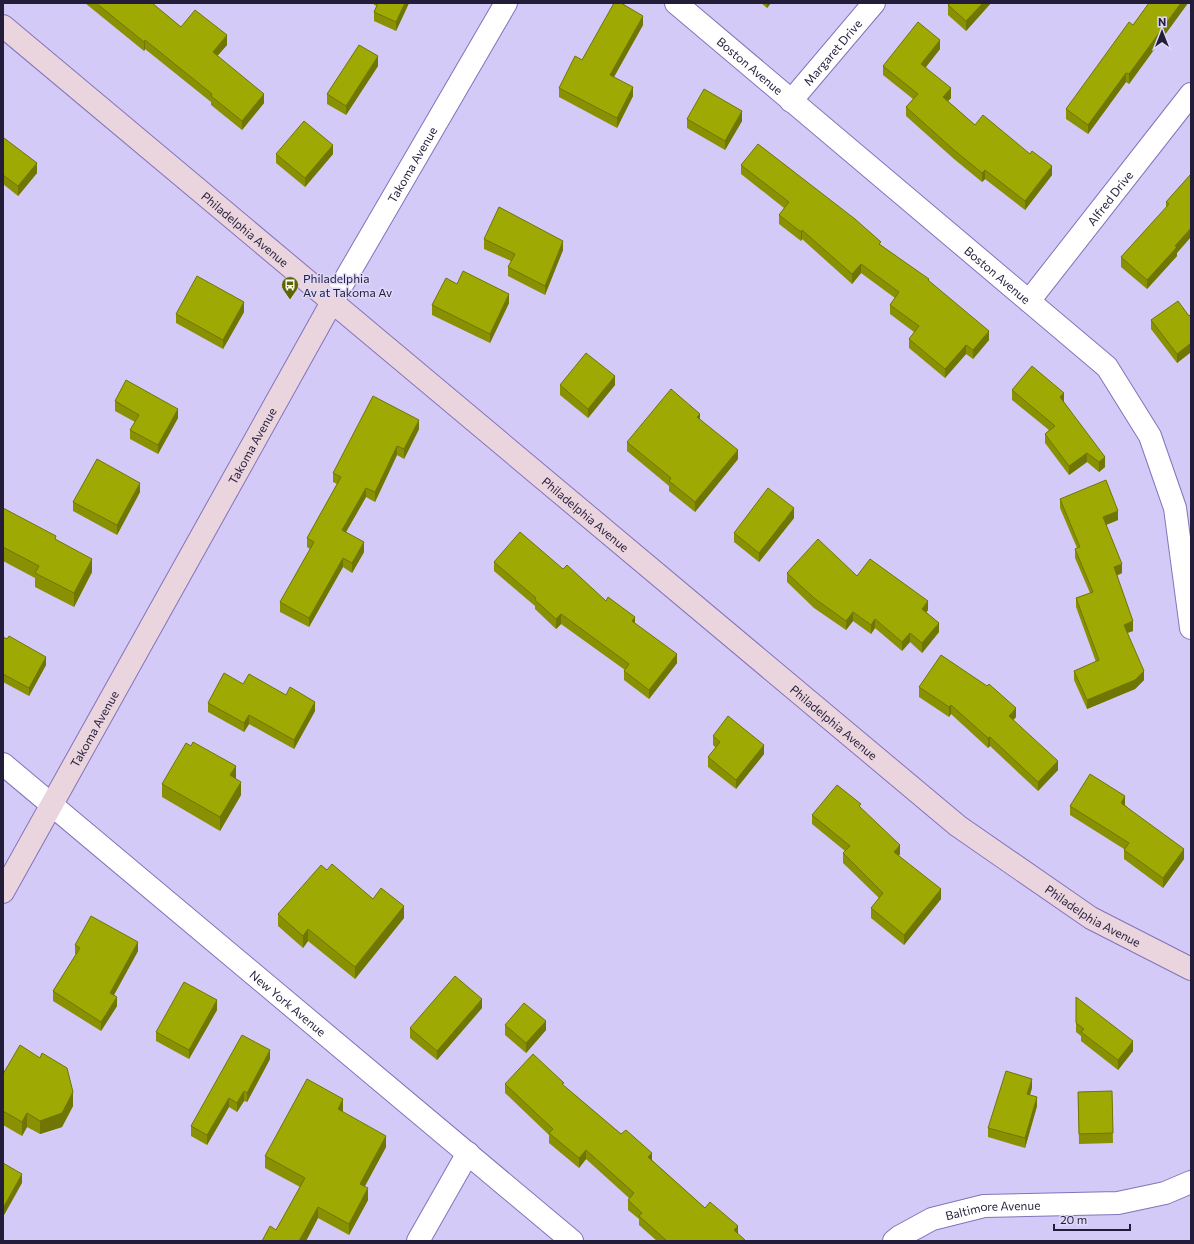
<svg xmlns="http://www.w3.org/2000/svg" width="1194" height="1244" viewBox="0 0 1194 1244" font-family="Commissioner,sans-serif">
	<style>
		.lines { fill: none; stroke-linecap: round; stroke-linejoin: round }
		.street-casing { stroke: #8473bb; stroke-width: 24 }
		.secondary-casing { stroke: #8473bb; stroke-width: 24 }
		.street { stroke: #fff; stroke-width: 22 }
		.secondary { stroke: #ead4dd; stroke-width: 22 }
		.wall { fill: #899103 }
		.shaded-wall { fill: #6f7603 }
		.building { fill: #9fa904; stroke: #6f7603 }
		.labels { text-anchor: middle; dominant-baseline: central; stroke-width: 3; stroke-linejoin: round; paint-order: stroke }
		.street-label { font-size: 12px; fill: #241d39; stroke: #dfd9f9 }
		.poi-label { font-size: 12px; fill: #241d39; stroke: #dfd9f9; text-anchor: start }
	</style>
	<rect width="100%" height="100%" fill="#d3caf8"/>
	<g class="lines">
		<g class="street-casing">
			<g id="street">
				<path id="s1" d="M676,3L1107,367L1150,436L1175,508L1191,628"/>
				<path id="s2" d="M791,101L874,3"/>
				<path id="s3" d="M1029,301L1191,94"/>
				<path id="s4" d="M332,302L506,3"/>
				<path id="s5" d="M3,764L572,1241"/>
				<path d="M418,1241L468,1153"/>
				<path id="s6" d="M894,1241L899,1237L932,1219L984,1206L1118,1203L1165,1193L1191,1182"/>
			</g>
		</g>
		<g class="secondary-casing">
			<g id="secondary">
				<path id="s7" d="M3,26L958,826L1091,918L1191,969"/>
				<path id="s8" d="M3,892L332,302"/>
			</g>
		</g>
		<use href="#street" class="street"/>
		<use href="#secondary" class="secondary"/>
	</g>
	<g class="wall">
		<path d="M85,3H152L181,27L227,45L217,56L264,103L242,130L211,105V102L145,49L144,51Z"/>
		<path d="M374,3H409L396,31L374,21V12L377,6L374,5Z"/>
		<path d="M761,3H771L767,8Z"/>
		<path d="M950,3H991L966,31L948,15V5Z"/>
		<path d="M1149,3H1188L1129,84L1126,82L1088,134L1066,119V109L1133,25Z"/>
		<path d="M643,25L614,77L633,96L617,128L559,97V88L582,60Z"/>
		<path d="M940,49L926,67L951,98L948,101L975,125L1052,175L1025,210L985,179L982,182L954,159L906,116V107L913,99L883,75V66Z"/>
		<path d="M378,66L346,115L327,104V94Z"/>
		<path d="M687,119L742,121L725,150L687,128Z"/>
		<path d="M3,139L37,173L18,196L3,184Z"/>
		<path d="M276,154H333L305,187L276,163Z"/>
		<path d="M741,165L881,245L929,281L989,340L973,359L966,354L945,378L909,348V339L914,332L890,314V305L895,298L861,273L852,284L802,239L801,241L779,224V215L784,208L741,174Z"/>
		<path d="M1191,174L1177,253V256L1147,289L1121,267V257L1166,208V202Z"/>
		<path d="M484,239L563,250L545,295L508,276V267L511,261L484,249Z"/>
		<path d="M457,284L509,303L490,343L432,315V305Z"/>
		<path d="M244,312L223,349L176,323V314Z"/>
		<path d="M1191,314V352L1177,363L1151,329V320L1189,316Z"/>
		<path d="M560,385H615L588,418L560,395Z"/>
		<path d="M1012,390L1064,402L1105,467L1099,472L1087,462L1069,475L1045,443V434L1049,430L1012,400Z"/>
		<path d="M115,401L178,418L158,454L130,439V430L135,422L115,411Z"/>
		<path d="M700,420L738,459L695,512L669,491V486L627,451V442Z"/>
		<path d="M419,429L404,459L397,455L375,502L366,497L346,532L364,552L352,573L343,567L309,627L280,612V602L310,549L307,547V538L337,484L333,482V473Z"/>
		<path d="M140,492L117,535L73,511V502Z"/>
		<path d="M1060,499L1118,520L1106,525L1122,573L1117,575L1133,631L1127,633L1144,680L1135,689L1087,709L1074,680V671L1096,662L1076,607V598L1090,593L1075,558V549L1077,548L1060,508Z"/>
		<path d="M3,509L56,540L92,572L74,607L35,587V578L3,561Z"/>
		<path d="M794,518L759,562L734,542V533Z"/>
		<path d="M494,562L563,569L635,623L677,663L649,699L624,680V671L625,670L561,624L556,629L535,609V606L494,571Z"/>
		<path d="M787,573L857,576L928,610L926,613L939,632L922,653L910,642L902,651L875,628L871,634L853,621L846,630L814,608L787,582Z"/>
		<path d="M3,637L46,665L29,696L3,682Z"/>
		<path d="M243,684L315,711L294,749L249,724L244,732L208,712V703Z"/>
		<path d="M919,687L1016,717L1013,720L1058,770L1038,791L990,746L988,748L951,714L949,717L919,697Z"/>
		<path d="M713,736L764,754L736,789L708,767V757L716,748L713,745Z"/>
		<path d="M236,779L241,795L220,831L162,797V784Z"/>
		<path d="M1125,805L1184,859L1163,888L1124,859V849L1070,815V806Z"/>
		<path d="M861,808L900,854L899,856L941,899L904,945L871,918V908L879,898L843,863V853L845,851L812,824V815Z"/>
		<path d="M327,870L404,918L355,979L308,941L303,948L278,926V914Z"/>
		<path d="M75,945L138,951L114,995L117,1006L101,1031L53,1001V991L76,954H75Z"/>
		<path d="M1076,997L1133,1051L1118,1070L1081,1041V1036L1076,1032Z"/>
		<path d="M482,1008L437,1060L410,1038V1028Z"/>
		<path d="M217,1010L189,1059L156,1041V1032Z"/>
		<path d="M505,1025L546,1030L526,1053L505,1035Z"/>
		<path d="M270,1059L247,1102L244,1101L237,1112L229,1107L207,1145L191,1136V1126Z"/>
		<path d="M3,1074L73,1106L62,1127L40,1134L27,1127L22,1136L3,1125Z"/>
		<path d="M505,1084L564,1086L652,1160L705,1208L746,1241H657L639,1225V1219L628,1210V1200L629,1198L586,1159L579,1168L549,1143V1135L505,1093Z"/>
		<path d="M1032,1088L1030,1095L1037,1106L1025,1148L988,1137V1128Z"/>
		<path d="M1112,1091L1113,1143L1079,1144L1078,1092Z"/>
		<path d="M343,1111L342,1112L386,1147L365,1186L368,1200L349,1235L318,1218L306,1241H262L276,1230L300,1187L265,1168V1156Z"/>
	</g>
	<g class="shaded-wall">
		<path d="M405,3H409L396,31V22Z"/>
		<path d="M767,3H771L767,8Z"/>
		<path d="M983,3H991L966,31V21Z"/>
		<path d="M1181,3H1188L1129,84V74Z"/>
		<path d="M643,16V25L610,84V75Z"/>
		<path d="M227,35V45L213,61V52Z"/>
		<path d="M145,40V49L144,51V42Z"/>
		<path d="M940,40V49L921,73V64Z"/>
		<path d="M378,56V66L346,115V106Z"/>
		<path d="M1126,73V82L1088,134V125Z"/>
		<path d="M633,87V96L617,128V118Z"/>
		<path d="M951,88V98L943,106V97Z"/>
		<path d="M264,94V103L242,130V121Z"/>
		<path d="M742,111V121L725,150V141Z"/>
		<path d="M333,145V154L305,187V178Z"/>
		<path d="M37,163V173L18,196V186Z"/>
		<path d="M1052,166V175L1025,210V201Z"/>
		<path d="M985,170V179L982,182V173Z"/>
		<path d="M1191,228V237L1177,253V256L1147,289V280L1175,246Z"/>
		<path d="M802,230V239L801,241V232Z"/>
		<path d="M563,241V250L545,295V286Z"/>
		<path d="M861,264V273L852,284V274Z"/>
		<path d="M509,294V303L490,343V334Z"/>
		<path d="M244,302V312L223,349V340Z"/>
		<path d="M989,331V340L973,359V350Z"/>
		<path d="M1191,343V352L1177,363V354Z"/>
		<path d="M966,345V354L945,378V369Z"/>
		<path d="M615,376V385L588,418V409Z"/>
		<path d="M1064,393V402L1060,407V397Z"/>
		<path d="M178,409V418L158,454V445Z"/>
		<path d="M700,414V423L697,417Z"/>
		<path d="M419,420V429L404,459V449Z"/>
		<path d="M397,446V455L375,502V492Z"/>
		<path d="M738,450V459L695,512V502Z"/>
		<path d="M1087,453V462L1069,475V466Z"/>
		<path d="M1105,457V467L1099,472V462Z"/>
		<path d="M140,483V492L117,535V525Z"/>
		<path d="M366,488V497L342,539V530Z"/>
		<path d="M794,508V518L759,562V553Z"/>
		<path d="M1118,511V520L1103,526V517Z"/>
		<path d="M364,542V552L352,573V563Z"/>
		<path d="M343,558V567L309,627V618Z"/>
		<path d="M92,559V572L74,607V593Z"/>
		<path d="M1122,564V573L1114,577V567Z"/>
		<path d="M928,601V610L922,618V609Z"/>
		<path d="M853,612V621L846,630V621Z"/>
		<path d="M561,614V624L556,629V619Z"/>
		<path d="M635,617V626L632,621Z"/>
		<path d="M875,619V628L871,634V625Z"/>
		<path d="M1133,621V631L1124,634V625Z"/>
		<path d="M939,623V632L922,653V643Z"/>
		<path d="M910,633V642L902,651V642Z"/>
		<path d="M677,654V663L649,699V690Z"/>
		<path d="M46,657V665L29,696V688Z"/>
		<path d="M1144,671V680L1135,689L1087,709V700Z"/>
		<path d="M315,702V711L294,749V740Z"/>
		<path d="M951,705V714L949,717V707Z"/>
		<path d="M1016,708V717L1009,725V716Z"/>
		<path d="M249,715V724L244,732V723Z"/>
		<path d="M990,737V746L988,748V738Z"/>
		<path d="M764,745V754L736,789V780Z"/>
		<path d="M1058,761V770L1038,791V782Z"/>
		<path d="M236,766V780L230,775Z"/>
		<path d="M241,782V795L220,831V817Z"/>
		<path d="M1125,796V805L1121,812V803Z"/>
		<path d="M900,845V854L894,861V852Z"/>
		<path d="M1184,849V859L1163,888V878Z"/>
		<path d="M941,889V899L904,945V935Z"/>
		<path d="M404,906V918L355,979V967Z"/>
		<path d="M308,929V941L303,948V936Z"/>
		<path d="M138,942V951L110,1002V993Z"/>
		<path d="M117,997V1006L101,1031V1022Z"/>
		<path d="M482,999V1008L437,1060V1051Z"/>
		<path d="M217,1000V1010L189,1059V1050Z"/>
		<path d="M546,1021V1030L526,1053V1043Z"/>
		<path d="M1133,1041V1051L1118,1070V1060Z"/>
		<path d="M270,1050V1059L247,1102V1093Z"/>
		<path d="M1032,1079V1088L1027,1103V1094Z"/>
		<path d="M244,1091V1101L237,1112V1103Z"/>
		<path d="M73,1092V1106L62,1127L40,1134V1121Z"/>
		<path d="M1037,1097V1106L1025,1148V1138Z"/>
		<path d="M229,1098V1107L207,1145V1135Z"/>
		<path d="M343,1099V1111L338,1121V1109Z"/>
		<path d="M27,1113V1127L22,1136V1122Z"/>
		<path d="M386,1136V1147L360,1195V1184Z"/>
		<path d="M586,1150V1159L579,1168V1158Z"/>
		<path d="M652,1153V1163L648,1157Z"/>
		<path d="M22,1174V1183L3,1217V1208Z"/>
		<path d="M368,1188V1200L349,1235V1224Z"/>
		<path d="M318,1207V1218L306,1241H299Z"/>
		<path d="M738,1226V1236L734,1230Z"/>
	</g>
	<g class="building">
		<path d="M96,3H152L181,27L195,10L227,35L213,52L264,94L242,121L211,96L212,94L145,40L144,42Z"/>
		<path d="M378,3H405L396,22L374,12Z"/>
		<path d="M614,3H621L643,16L610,75L633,87L617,118L559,88L575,56L582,60Z"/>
		<path d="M950,3H983L966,21L948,5Z"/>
		<path d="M1149,3H1181L1129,74L1126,73L1088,125L1066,109L1129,22L1133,25Z"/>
		<path d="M918,22L940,40L921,64L951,88L943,97L975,125L983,115L1030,154L1032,151L1052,166L1025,201L985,170L982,173L954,150L906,107L918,94L883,66Z"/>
		<path d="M359,45L378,56L346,106L327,94Z"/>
		<path d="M704,89L742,111L725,141L687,119Z"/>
		<path d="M304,121L333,145L305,178L276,154Z"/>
		<path d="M4,138L37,163L18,186L3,175V139Z"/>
		<path d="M758,144L855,219L881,242L879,244L929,279L928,280L989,331L973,350L966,345L945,369L909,339L919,326L890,305L899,292L861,264L852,274L802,230L801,232L779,215L789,202L741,165Z"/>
		<path d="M1191,174V228L1175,246L1177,247L1147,280L1121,257L1169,204L1166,202Z"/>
		<path d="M499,207L563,241L545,286L508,267L515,254L484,239Z"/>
		<path d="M463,271L509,294L490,334L432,305L446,278L457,284Z"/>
		<path d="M197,276L244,302L223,340L176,314Z"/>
		<path d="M1178,301L1189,316L1191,314V343L1177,354L1151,320Z"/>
		<path d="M586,353L615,376L588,409L560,385Z"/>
		<path d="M1032,366L1064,393L1060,397L1105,457L1099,462L1087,453L1069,466L1045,434L1055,426L1012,390Z"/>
		<path d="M126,380L178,409L158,445L130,430L139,415L115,401Z"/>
		<path d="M671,389L700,414L697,417L738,450L695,502L669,481L671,478L627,442Z"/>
		<path d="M373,396L419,420L404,449L397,446L375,492L366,488L342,530L364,542L352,563L343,558L309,618L280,602L314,542L307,538L341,477L333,473Z"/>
		<path d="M97,459L140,483L117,525L73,502Z"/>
		<path d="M1106,480L1118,511L1103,517L1122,564L1114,567L1133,621L1124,625L1144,671L1135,680L1087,700L1074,671L1099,660L1076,598L1093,592L1075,549L1080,547L1060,499Z"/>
		<path d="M768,488L794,508L759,553L734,533Z"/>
		<path d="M3,508L56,536L55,539L92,559L74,593L35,573L39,566L3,547Z"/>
		<path d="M520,532L563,569L567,565L606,601L608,597L635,617L632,621L677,654L649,690L624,671L629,664L561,614L556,619L535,600L536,598L494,562Z"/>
		<path d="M818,539L857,576L870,559L928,601L922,609L939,623L922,643L910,633L902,642L875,619L871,625L853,612L846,621L814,598L787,573Z"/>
		<path d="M9,636L46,657L29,688L3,674V637L7,639Z"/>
		<path d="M941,655L987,686L989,684L1016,708L1009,716L1058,761L1038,782L990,737L988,738L951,705L949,707L919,687Z"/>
		<path d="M224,673L243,684L249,674L286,695L290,687L315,702L294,740L249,715L244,723L208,703Z"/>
		<path d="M728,716L764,745L736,780L708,757L720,742L713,736Z"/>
		<path d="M193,742L236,766L230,775L241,782L220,817L162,784L186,743L191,746Z"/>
		<path d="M1090,774L1125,796L1121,803L1184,849L1163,878L1124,850L1129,843L1070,806Z"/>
		<path d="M837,785L861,804L859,806L900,845L894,852L941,889L904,935L871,908L883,893L843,853L850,846L812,815Z"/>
		<path d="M332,864L373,899L381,888L404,906L355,967L308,929L303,936L278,914L321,865L327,870Z"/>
		<path d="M91,916L138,942L110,993L117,997L101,1022L53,991L80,948L75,945Z"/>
		<path d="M455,976L482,999L437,1051L410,1028Z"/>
		<path d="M184,982L217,1000L189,1050L156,1032Z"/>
		<path d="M1076,997L1133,1041L1118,1060L1081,1032L1084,1029L1076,1023Z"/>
		<path d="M524,1003L546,1021L526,1043L505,1025Z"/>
		<path d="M242,1035L270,1050L247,1093L244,1091L237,1103L229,1098L207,1135L191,1126Z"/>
		<path d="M20,1045L40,1058L42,1053L67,1068L73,1092L62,1113L40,1121L27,1113L22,1122L3,1111V1074Z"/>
		<path d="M533,1054L564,1083L562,1084L621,1134L626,1130L652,1153L648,1157L705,1208L710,1202L738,1226L734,1230L746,1241H667L639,1216L642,1213L628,1200L634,1193L586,1150L579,1158L549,1133L553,1129L505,1084Z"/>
		<path d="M1006,1071L1032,1079L1027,1094L1037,1097L1025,1138L988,1128Z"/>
		<path d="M307,1079L343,1099L338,1109L386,1136L360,1184L368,1188L349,1224L318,1207L299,1241H262L270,1226L276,1230L305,1178L265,1156Z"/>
		<path d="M1112,1091L1113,1133L1079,1134L1078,1092Z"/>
		<path d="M3,1163L22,1174L3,1208Z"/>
	</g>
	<defs>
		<g id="bus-pin" transform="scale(0.9)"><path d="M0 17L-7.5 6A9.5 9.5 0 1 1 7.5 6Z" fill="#5e6400" stroke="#dfd9f9"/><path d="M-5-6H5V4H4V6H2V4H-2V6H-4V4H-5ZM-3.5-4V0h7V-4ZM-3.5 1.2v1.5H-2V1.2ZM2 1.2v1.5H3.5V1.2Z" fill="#fff"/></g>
	</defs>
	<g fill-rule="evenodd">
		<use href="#bus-pin" x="290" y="285"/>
	</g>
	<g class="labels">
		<g class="street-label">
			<text stroke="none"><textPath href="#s2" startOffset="64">Margaret Drive</textPath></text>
			<text stroke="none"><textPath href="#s1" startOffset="97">Boston Avenue</textPath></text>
			<text stroke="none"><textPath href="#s4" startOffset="159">Takoma Avenue</textPath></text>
			<text stroke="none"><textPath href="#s3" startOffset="131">Alfred Drive</textPath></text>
			<text stroke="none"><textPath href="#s7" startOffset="316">Philadelphia Avenue</textPath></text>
			<text stroke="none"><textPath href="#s1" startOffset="421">Boston Avenue</textPath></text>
			<text stroke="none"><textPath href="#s8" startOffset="511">Takoma Avenue</textPath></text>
			<text stroke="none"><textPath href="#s7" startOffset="760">Philadelphia Avenue</textPath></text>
			<text stroke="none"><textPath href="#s7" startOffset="1084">Philadelphia Avenue</textPath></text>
			<text stroke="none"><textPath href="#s8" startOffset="187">Takoma Avenue</textPath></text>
			<text stroke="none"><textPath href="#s7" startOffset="1408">Philadelphia Avenue</textPath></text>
			<text stroke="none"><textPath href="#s5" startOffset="372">New York Avenue</textPath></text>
			<text stroke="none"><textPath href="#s6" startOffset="106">Baltimore Avenue</textPath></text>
		</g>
		<g class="poi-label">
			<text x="303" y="278">Philadelphia<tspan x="303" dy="14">Av at Takoma Av</tspan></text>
		</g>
	</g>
	<rect width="1194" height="1244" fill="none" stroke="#241d39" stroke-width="8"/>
	<g transform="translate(1162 32)" stroke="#dfd9f9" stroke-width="3" paint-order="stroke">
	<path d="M0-3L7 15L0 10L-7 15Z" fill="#241d39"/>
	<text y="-6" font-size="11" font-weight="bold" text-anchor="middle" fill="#241d39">N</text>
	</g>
	<path d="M1054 1224v6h76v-6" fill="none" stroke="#241d39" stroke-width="2"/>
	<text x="1060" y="1224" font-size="12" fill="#241d39" stroke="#dfd9f9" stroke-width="3" paint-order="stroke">20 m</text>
</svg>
